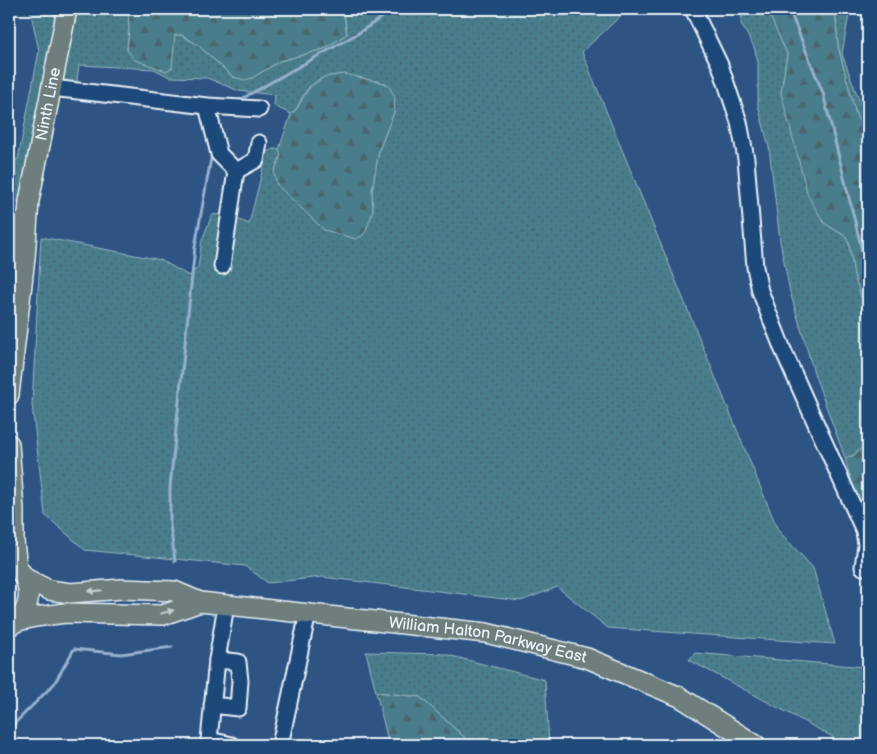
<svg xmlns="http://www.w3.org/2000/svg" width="877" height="754" viewBox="0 0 877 754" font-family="'Balsamiq Sans',sans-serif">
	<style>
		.grass { fill: url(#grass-dots); stroke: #98b7c2 }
		.forest { fill: url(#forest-firs); stroke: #98b7c2 }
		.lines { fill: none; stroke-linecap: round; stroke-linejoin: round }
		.stream { stroke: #96b1cd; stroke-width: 3 }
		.minor-casing { stroke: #e8f1f8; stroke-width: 19 }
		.major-casing { stroke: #e8f1f8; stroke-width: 22 }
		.minor { stroke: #1f4a7a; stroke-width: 15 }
		.major { stroke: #6d7e7c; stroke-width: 19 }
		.oneway { fill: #c3ced3 }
		.labels { text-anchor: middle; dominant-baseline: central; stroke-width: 5; stroke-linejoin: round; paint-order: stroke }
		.street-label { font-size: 16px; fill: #e8f1f8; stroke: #1f4a7a }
	</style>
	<defs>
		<pattern id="grass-dots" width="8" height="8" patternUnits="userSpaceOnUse" patternTransform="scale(1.25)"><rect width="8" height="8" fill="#497d8b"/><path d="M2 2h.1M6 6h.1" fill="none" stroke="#48656e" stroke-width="1.8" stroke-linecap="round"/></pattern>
		<pattern id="forest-firs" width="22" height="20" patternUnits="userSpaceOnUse" patternTransform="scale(1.25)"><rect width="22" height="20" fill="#497d8b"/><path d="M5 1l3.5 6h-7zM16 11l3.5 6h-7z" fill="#48656e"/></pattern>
	</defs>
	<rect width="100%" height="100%" fill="#2e5484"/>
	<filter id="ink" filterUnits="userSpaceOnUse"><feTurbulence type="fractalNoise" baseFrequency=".02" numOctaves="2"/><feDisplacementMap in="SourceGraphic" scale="10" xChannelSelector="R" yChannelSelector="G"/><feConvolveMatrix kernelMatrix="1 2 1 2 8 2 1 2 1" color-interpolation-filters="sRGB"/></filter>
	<g filter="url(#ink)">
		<g class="grass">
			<path d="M30,9H61L21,203L13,200L9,212V165L18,159L39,51Z"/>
			<path d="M78,9H128L129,29L127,50L175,35H181L198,45L233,77L252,78L280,61L324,49L347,34L343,9H628L582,52L778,530L813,568L835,644L608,628L557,587L521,601L322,577L268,583L245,566L85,550L45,515L32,405L41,237L161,260L189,276L198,267L202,240L212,215L225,214L249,224L267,152L273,149H279L281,155L274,173L373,211L372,190L379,150L394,112L389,86L384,83C359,78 328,66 308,88C301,96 300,107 291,114L274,106L275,95L239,91L207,78L170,77L154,69L79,65L76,88L63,79Z"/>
			<path d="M742,9H767L787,54L781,93L824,223L845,236L849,243L854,275L868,318V443L852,456L845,458L815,376L790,292L780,241L769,147L758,105V62L754,47L741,24Z"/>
			<path d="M835,9H850L842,54L868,124V139L856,115L838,46Z"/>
			<path d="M366,652L444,654L545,680L549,745H473L420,697L376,692Z"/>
			<path d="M695,653L866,667L868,668V688L866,689L868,701V745H835L833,737L689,660Z"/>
		</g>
		<g class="forest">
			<path d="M128,9H343L347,34L324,49L280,61L252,78L245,80L233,77L198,45L182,35H175L172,68L166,71L135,60L127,50L129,29Z"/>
			<path d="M767,9H835L838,46L856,115L868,139V318L854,275L849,243L845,236L824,223L808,196L781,93L787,54Z"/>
			<path d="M344,74L384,83L389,86L395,98L394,112L379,150L372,190L373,211L366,231L362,236L356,239L324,230L277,185L274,173L281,155L279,149L291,114L296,110L309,88L324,77Z"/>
			<path d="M868,443V528L855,494L845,458L852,456Z"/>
			<path d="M376,692L420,697L473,745H389Z"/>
		</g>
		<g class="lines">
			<g class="stream">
				<path d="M789,9L823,93L868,274"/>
				<path d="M236,102L357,34L394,9"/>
				<path d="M175,561L170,524V487L195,247L212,153"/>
				<path d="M9,729L54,684L74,649L121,654L172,647"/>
			</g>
			<g class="minor-casing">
				<g id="minor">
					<path d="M693,9L720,65L739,122L746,159L755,267L760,291L783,350L864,531L866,545L863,567"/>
					<path d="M52,88L207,106L259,109"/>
					<path d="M207,106L219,154L236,171L222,266"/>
					<path d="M236,171L256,160L259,143"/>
					<path d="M226,605L217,660L209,740L232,745"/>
					<path d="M212,705L238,708L240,681L238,662L217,660"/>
					<path d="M280,745L308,613"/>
				</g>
			</g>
			<g class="major-casing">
				<g id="major">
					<path d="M9,257L22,221"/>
					<path id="s1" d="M9,395L25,258L29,201L67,9"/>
					<path d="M9,444L14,509V541L17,569"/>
					<path id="s2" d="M25,578L49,590L70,593L122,589L174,591L200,602L486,633L587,658L680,697L756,745"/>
					<path d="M18,621L35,617L65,613L163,615L200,602"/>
					<path d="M13,624C31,611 33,588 20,571"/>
				</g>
			</g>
			<use href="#minor" class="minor"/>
			<use href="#major" class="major"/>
		</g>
		<defs><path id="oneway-solid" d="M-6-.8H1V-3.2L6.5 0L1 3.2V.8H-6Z" transform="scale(1.25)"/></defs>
		<g class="oneway">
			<use href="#oneway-solid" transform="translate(95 591) rotate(176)"/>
			<use href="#oneway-solid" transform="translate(167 612) rotate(-14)"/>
		</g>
	</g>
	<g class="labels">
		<g class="street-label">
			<text stroke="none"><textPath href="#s1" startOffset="294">Ninth Line</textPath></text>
			<text stroke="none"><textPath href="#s2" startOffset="471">William Halton Parkway East</textPath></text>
		</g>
	</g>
	<rect width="877" height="754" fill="none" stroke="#1f4a7a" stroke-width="30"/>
	<rect x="15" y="15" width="847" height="724" fill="none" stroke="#e8f1f8" stroke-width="2" filter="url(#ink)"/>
</svg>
